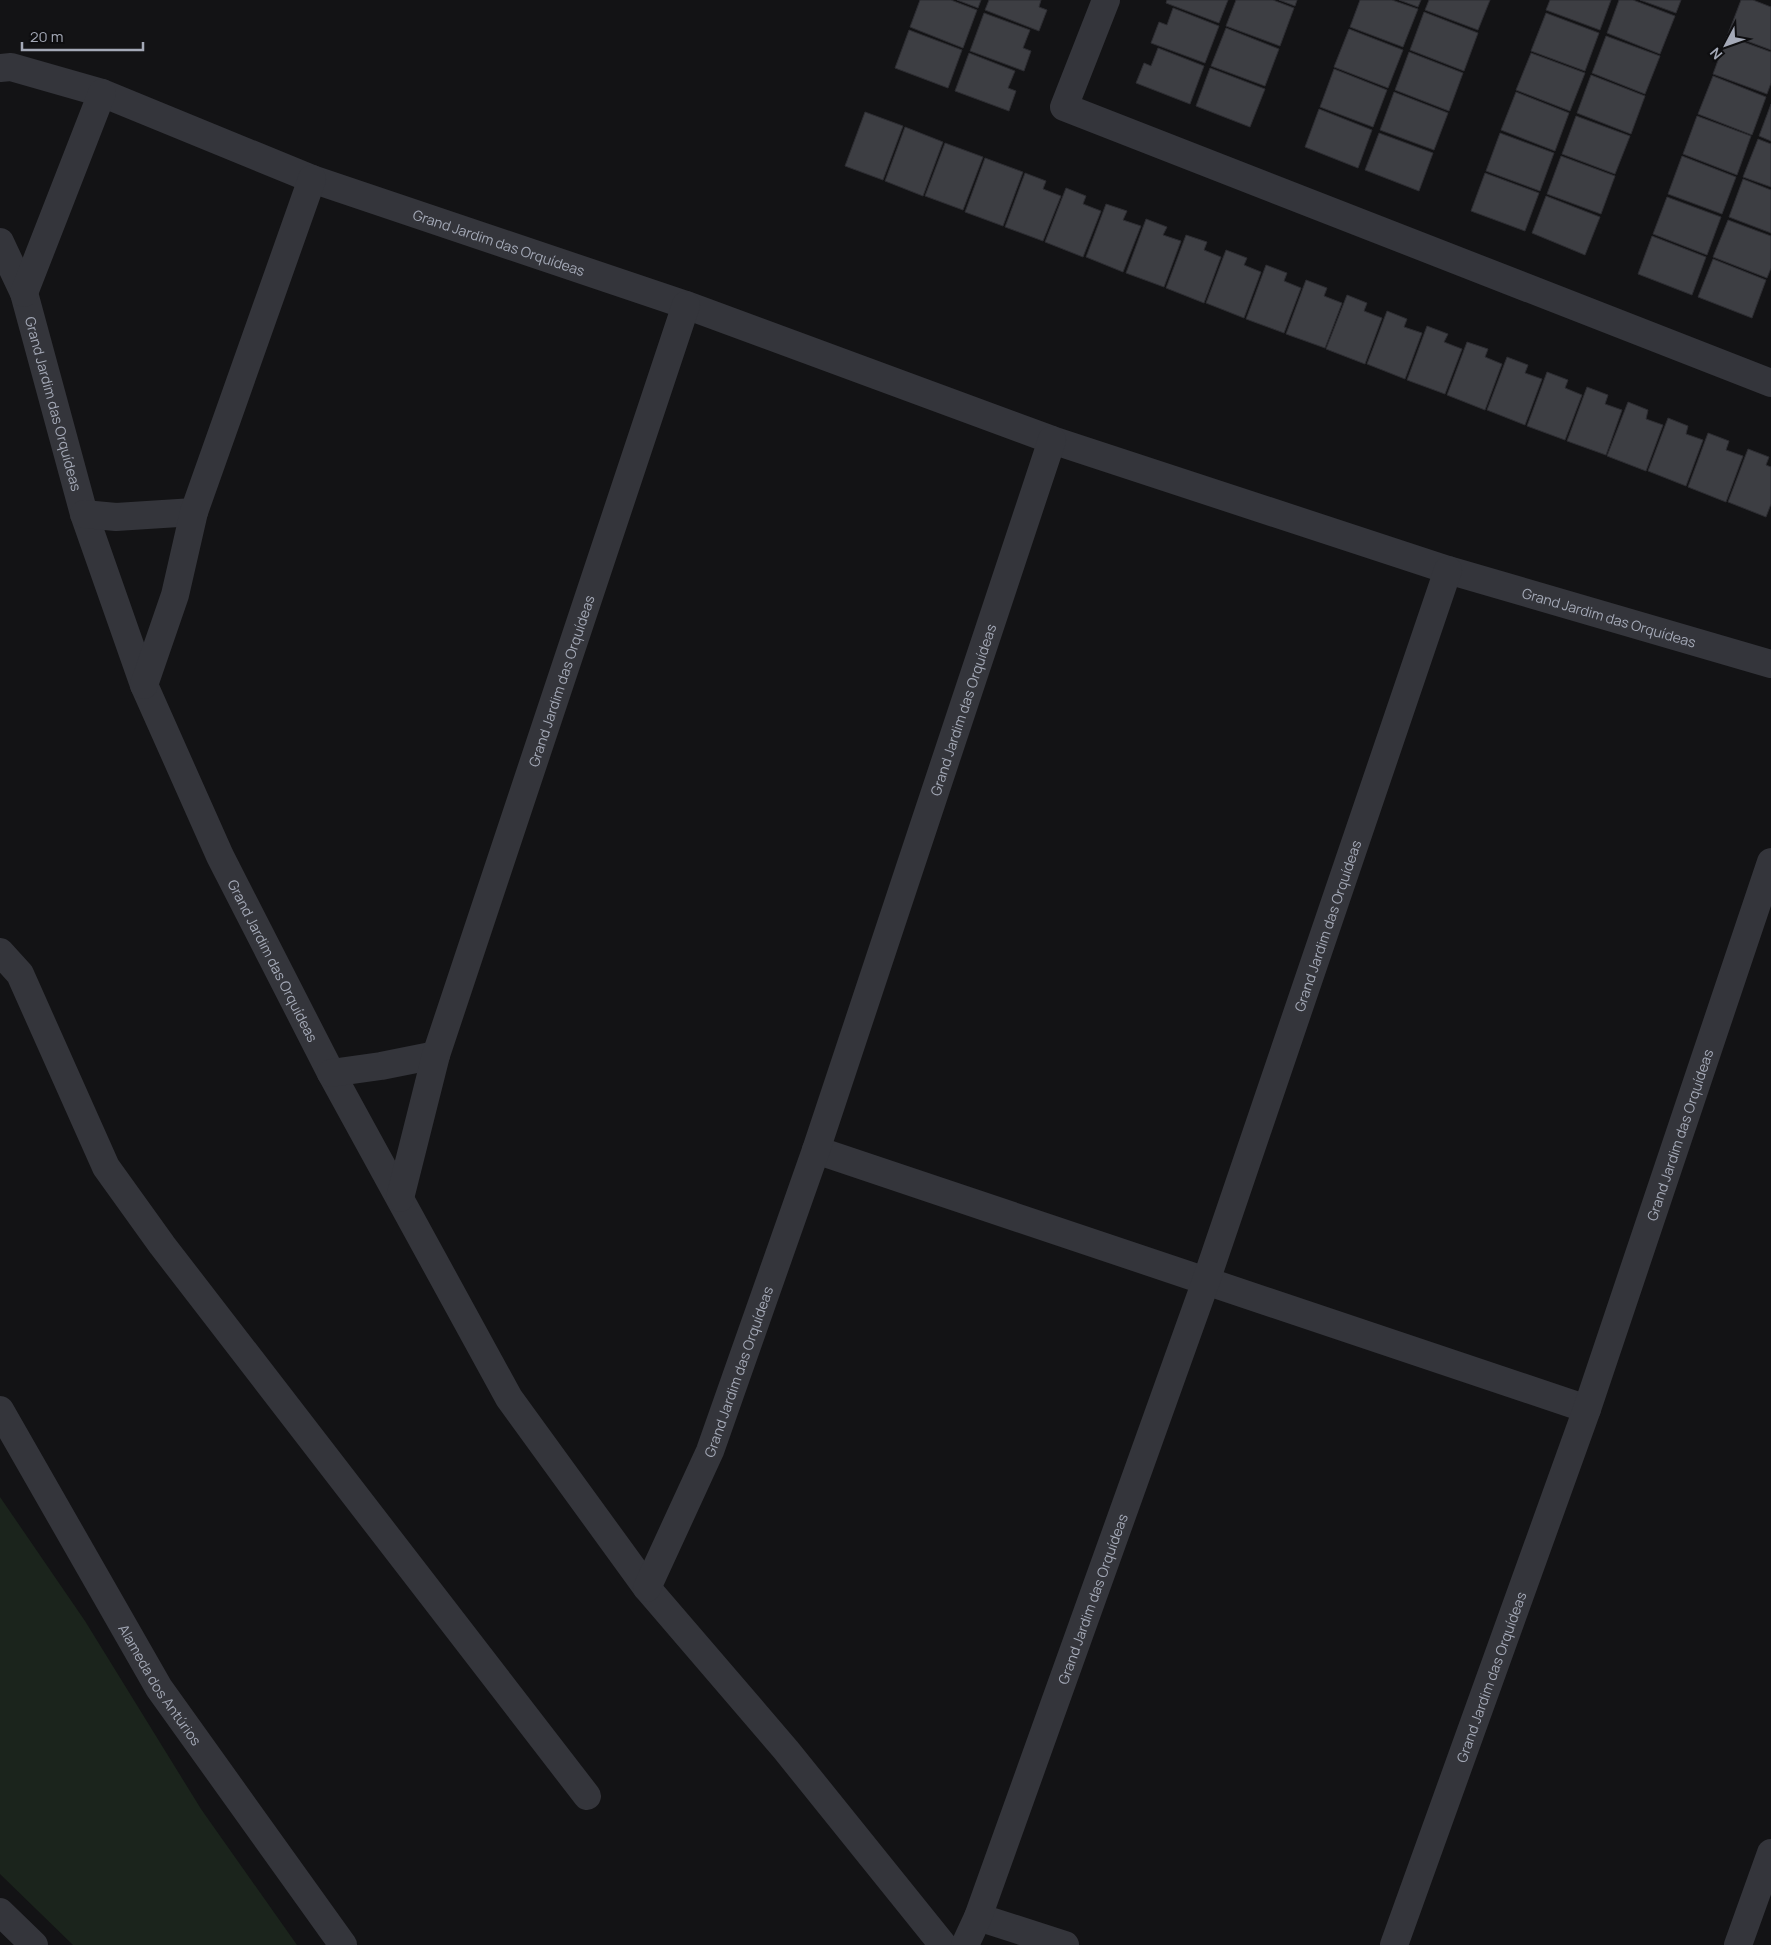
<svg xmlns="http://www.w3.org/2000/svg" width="1771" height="1945" viewBox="0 0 1771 1945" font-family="Manrope,sans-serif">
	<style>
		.green { fill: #1b241c }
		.building { fill: #3d3e43; stroke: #2d2d32 }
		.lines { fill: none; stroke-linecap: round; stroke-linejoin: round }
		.minor { stroke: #34353b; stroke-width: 28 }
		.labels { text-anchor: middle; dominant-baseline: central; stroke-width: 4; stroke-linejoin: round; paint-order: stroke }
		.street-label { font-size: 14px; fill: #a4a9b7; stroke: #0e0e10 }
	</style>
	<rect width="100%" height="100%" fill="#131315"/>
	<path class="green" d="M0,1497L85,1621L201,1809L297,1945H73L0,1874Z"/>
	<g class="building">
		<path d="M920,0H951L977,10L963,48L910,27Z"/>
		<path d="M957,0H981L978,8Z"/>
		<path d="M989,0H1041L1039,7L1047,10L1039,31L985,10Z"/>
		<path d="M1167,0H1228L1219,23L1166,3Z"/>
		<path d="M1236,0H1273L1294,8L1280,46L1226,26Z"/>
		<path d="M1279,0H1297L1295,6Z"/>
		<path d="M1360,0H1392L1418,9L1403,47L1350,27Z"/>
		<path d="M1399,0H1421L1418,7Z"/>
		<path d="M1429,0H1490L1478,30L1425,10Z"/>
		<path d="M1550,0H1611L1600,30L1546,10Z"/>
		<path d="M1619,0H1633L1675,16L1660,54L1607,33Z"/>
		<path d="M1640,0H1681L1676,13Z"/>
		<path d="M1741,0H1753L1771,7V50L1728,34Z"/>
		<path d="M1173,8L1219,26L1205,63L1151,43L1159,22L1167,25Z"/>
		<path d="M1424,12L1478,33L1464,71L1410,50Z"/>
		<path d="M984,13L1030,30L1023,48L1031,51L1024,71L970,51Z"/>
		<path d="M1546,13L1599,33L1585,71L1531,51Z"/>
		<path d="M1226,28L1279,49L1265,86L1211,66Z"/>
		<path d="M1349,29L1403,50L1388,88L1334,67Z"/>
		<path d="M909,30L962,50L948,88L895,68Z"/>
		<path d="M1606,36L1660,56L1645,94L1592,73Z"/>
		<path d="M1727,36L1771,52V83L1767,94L1713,74Z"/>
		<path d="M1158,48L1204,66L1190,104L1136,83L1144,63L1151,66Z"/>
		<path d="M1409,52L1463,73L1449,111L1395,90Z"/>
		<path d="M969,53L1015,71L1008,88L1016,91L1009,111L955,91Z"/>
		<path d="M1531,53L1585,73L1570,111L1516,90Z"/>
		<path d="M1210,68L1265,89L1250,127L1196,106Z"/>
		<path d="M1334,69L1387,90L1373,127L1320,107Z"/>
		<path d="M1591,75L1645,96L1631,134L1577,113Z"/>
		<path d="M1713,76L1766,97L1752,135L1698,114Z"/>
		<path d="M1394,92L1448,113L1434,150L1380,130Z"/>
		<path d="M1516,92L1569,113L1555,151L1501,130Z"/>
		<path d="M1771,104V141L1759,136Z"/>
		<path d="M1319,109L1372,130L1358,168L1305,147Z"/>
		<path d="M865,112L903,126L883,180L845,166Z"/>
		<path d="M1576,116L1630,136L1615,174L1562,154Z"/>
		<path d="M1697,116L1751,136L1737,175L1683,154Z"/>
		<path d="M905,127L943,142L923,196L885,181Z"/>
		<path d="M1379,133L1433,153L1419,191L1365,170Z"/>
		<path d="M1500,133L1554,153L1540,191L1486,171Z"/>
		<path d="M1758,139L1771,144V187L1743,177Z"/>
		<path d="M945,143L983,157L963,210L925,196Z"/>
		<path d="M1561,156L1615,176L1601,214L1547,194Z"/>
		<path d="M1682,156L1736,177L1722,214L1668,194Z"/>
		<path d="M985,158L1023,172L1003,226L965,212Z"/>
		<path d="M1025,173L1046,181L1043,189L1061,196L1043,241L1005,227Z"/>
		<path d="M1485,173L1539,193L1525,231L1471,211Z"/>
		<path d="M1743,179L1771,190V233L1729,217Z"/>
		<path d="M1066,188L1086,196L1083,204L1101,211L1083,257L1045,242Z"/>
		<path d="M1546,196L1600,217L1585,255L1532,233Z"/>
		<path d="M1667,197L1721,217L1707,255L1653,234Z"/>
		<path d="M1106,204L1127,211L1123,220L1141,226L1123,272L1086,257Z"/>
		<path d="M1146,219L1167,227L1163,235L1181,241L1164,287L1126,273Z"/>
		<path d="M1728,220L1771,236V268L1767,278L1713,257Z"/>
		<path d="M1186,235L1207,242L1204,250L1221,257L1204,303L1166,288Z"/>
		<path d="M1652,236L1706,257L1692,295L1638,274Z"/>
		<path d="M1226,250L1247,258L1244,265L1261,272L1244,318L1206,303Z"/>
		<path d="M1713,259L1766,280L1752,318L1698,297Z"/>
		<path d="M1266,265L1287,273L1284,281L1301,288L1284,333L1246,319Z"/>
		<path d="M1306,280L1327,288L1324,296L1342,303L1325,348L1286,334Z"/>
		<path d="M1347,295L1367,303L1364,311L1382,318L1365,364L1326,349Z"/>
		<path d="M1387,311L1407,319L1404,327L1422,333L1405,379L1367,364Z"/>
		<path d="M1427,326L1448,334L1444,342L1462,349L1445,394L1407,380Z"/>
		<path d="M1467,342L1488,349L1485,357L1502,364L1485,410L1447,395Z"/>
		<path d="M1507,357L1528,365L1525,373L1542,379L1525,425L1487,410Z"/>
		<path d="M1547,372L1568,380L1565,388L1582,395L1565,440L1527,426Z"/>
		<path d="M1587,387L1608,395L1605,404L1622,410L1606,455L1567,441Z"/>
		<path d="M1628,402L1648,410L1646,419L1663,425L1646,471L1607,456Z"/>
		<path d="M1668,418L1688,426L1686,434L1703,440L1686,486L1648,471Z"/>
		<path d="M1708,433L1729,441L1726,450L1743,456L1726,502L1688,487Z"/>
		<path d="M1748,449L1769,457L1766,465L1771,467V504L1766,517L1728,502Z"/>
	</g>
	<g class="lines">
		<g class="minor">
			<path d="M1106,0L1064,107L1771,383"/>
			<path id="s1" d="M0,68L11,67L102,93L312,179L686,305L1052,440L1448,570L1771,664"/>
			<path id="s2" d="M0,242L24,293L84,514L144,685L220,856L331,1073L509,1398L647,1588L786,1750L943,1945"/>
			<path d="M24,293L102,93"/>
			<path d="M84,514L116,517L194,512"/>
			<path d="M144,685L175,595L194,512L312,179"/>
			<path d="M0,952L20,974L106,1167L162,1245L587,1796"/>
			<path d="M331,1073L381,1066L436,1055"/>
			<path d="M816,1150L1587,1409"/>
			<path id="s3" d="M400,1198L436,1055L686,305"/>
			<path id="s4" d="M0,1410L159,1688L343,1945"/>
			<path id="s5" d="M647,1588L710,1451L816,1150L1052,440"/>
			<path d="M0,1912L34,1945"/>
			<path d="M978,1917L1065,1945"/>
			<path id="s6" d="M965,1945L978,1917L1206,1281L1448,570"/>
			<path id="s7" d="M1394,1945L1587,1409L1771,862"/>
			<path d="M1738,1945L1771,1853"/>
		</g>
	</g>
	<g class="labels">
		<g class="street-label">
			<text stroke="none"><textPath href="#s1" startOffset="530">Grand Jardim das Orquídeas</textPath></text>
			<text stroke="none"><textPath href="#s2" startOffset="171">Grand Jardim das Orquídeas</textPath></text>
			<text stroke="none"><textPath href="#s1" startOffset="1702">Grand Jardim das Orquídeas</textPath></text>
			<text stroke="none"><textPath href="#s3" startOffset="542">Grand Jardim das Orquídeas</textPath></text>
			<text stroke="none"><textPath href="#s5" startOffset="934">Grand Jardim das Orquídeas</textPath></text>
			<text stroke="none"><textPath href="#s6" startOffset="1082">Grand Jardim das Orquídeas</textPath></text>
			<text stroke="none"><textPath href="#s2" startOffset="771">Grand Jardim das Orquídeas</textPath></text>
			<text stroke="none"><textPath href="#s7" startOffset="859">Grand Jardim das Orquídeas</textPath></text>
			<text stroke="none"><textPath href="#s5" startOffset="235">Grand Jardim das Orquídeas</textPath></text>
			<text stroke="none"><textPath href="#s6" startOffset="369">Grand Jardim das Orquídeas</textPath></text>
			<text stroke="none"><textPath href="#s7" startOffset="285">Grand Jardim das Orquídeas</textPath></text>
			<text stroke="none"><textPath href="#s4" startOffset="318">Alameda dos Antúrios</textPath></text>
		</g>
	</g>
	<g transform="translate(1726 45) rotate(229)" stroke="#0e0e10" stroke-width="4" paint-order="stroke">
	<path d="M0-4L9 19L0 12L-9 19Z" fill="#a4a9b7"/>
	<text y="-8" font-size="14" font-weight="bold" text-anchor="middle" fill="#a4a9b7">N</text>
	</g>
	<path d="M22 42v8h121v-8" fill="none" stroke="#a4a9b7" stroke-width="2.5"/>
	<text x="30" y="42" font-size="15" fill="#a4a9b7" stroke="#0e0e10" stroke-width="4" paint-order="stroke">20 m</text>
</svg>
